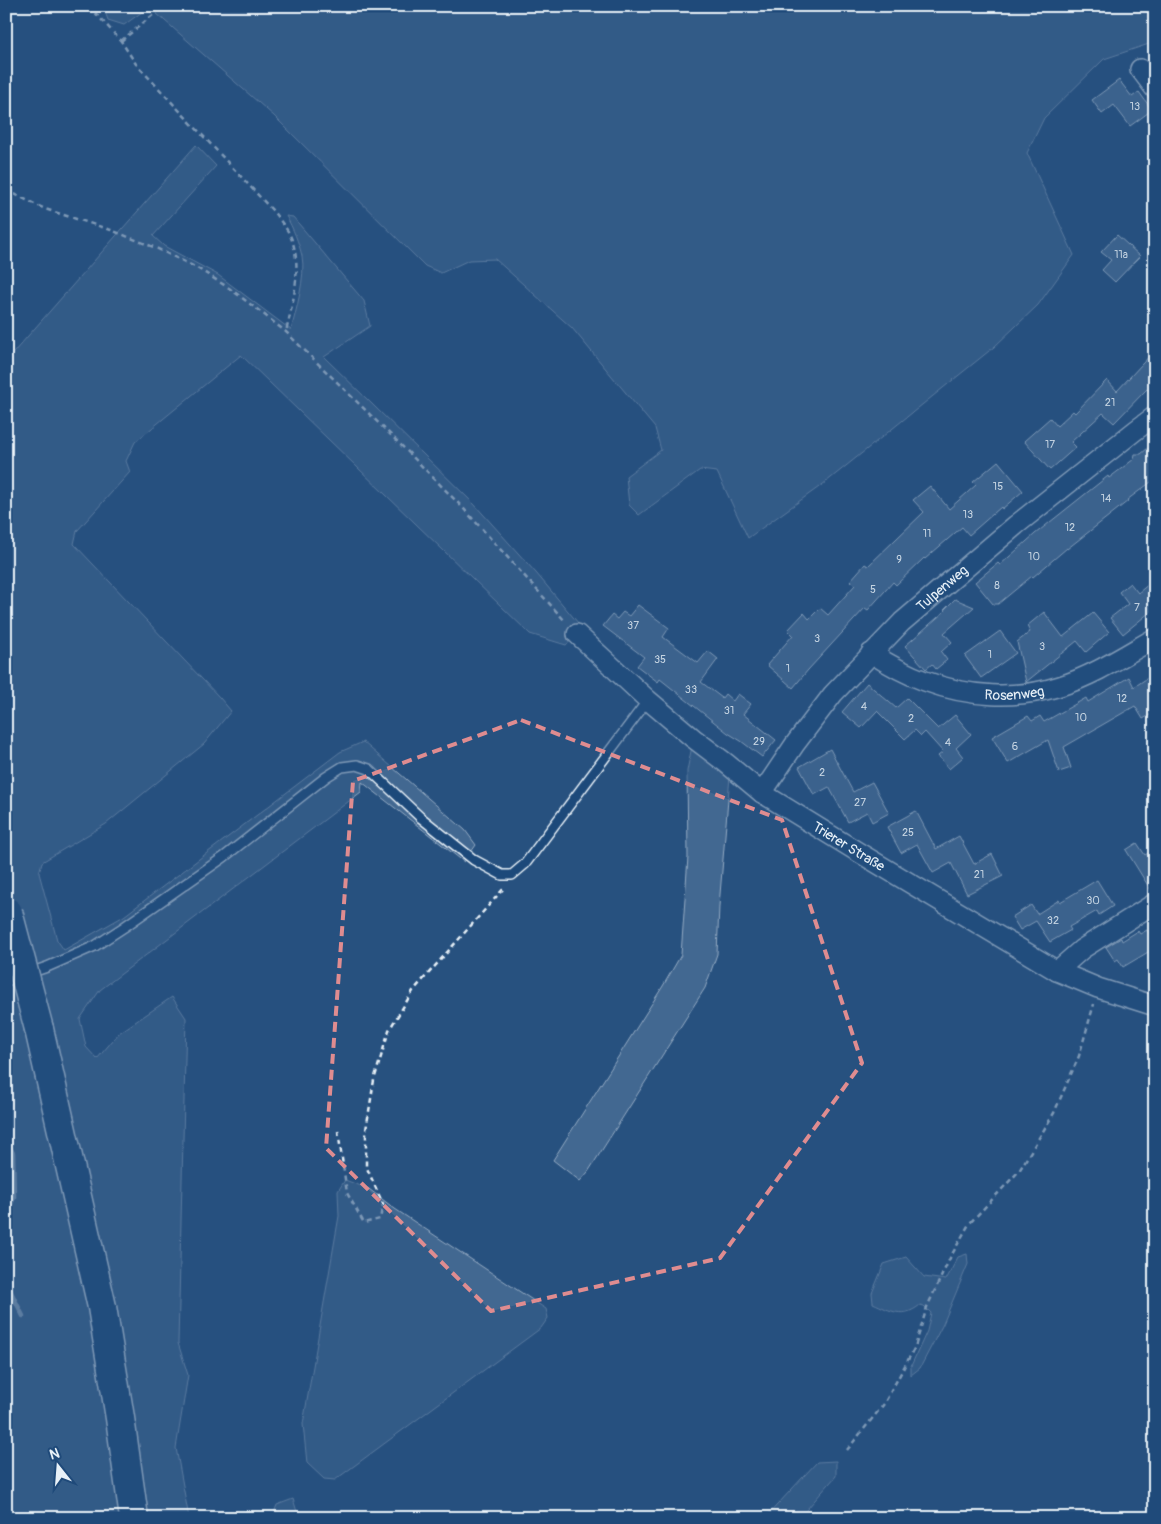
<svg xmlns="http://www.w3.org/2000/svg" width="1161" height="1524" viewBox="0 0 1161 1524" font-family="Pangolin,sans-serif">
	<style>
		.green { fill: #436891; stroke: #96acc4 }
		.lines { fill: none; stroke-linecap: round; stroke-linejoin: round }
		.stream { stroke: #9db3c9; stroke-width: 4.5 }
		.building { fill: #57789d; stroke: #e8f1f8 }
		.lane-casing { stroke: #e8f1f8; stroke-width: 12 }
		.street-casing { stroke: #e8f1f8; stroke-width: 22 }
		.highway-casing { stroke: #e8f1f8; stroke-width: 31 }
		.path { stroke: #e8f1f8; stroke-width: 2.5; stroke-dasharray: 5 4; stroke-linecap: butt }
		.lane { stroke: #1f4a7a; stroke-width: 9 }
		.street { stroke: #1f4a7a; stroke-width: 19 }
		.highway { stroke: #1f4a7a; stroke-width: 28 }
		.highway-bridge-casing { stroke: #e8f1f8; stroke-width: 31; stroke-linecap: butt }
		.highway-bridge { stroke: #1f4a7a; stroke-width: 28 }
		.marked { fill: none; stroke: #df8c90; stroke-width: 4; stroke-dasharray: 10 6; stroke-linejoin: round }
		.labels { text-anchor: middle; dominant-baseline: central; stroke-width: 5; stroke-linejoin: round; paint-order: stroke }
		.number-label { font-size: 11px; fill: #c4d3e1 }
		.street-label { font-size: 14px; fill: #e8f1f8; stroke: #1f4a7a }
	</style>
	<rect width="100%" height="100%" fill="#27517f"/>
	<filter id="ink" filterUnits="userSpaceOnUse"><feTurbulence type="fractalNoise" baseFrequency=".02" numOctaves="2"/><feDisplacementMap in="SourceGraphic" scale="10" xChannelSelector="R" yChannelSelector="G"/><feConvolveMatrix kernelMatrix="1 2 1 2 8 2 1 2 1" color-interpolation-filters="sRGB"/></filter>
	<g filter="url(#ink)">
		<g class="green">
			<path d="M103,6H1155V42L1104,59L1044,118L1027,153L1074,255L1038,305L994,347L826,482L748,538L717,472L700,470L639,515L629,505L626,476L661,450L655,428L572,328L495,259L469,260L441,273L425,266L274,116L149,7L124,25L108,20Z"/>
			<path d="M196,145L216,166L153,236L164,246L218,275L291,330C296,311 306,276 302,256C299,243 293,228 286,216L293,217L364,301L370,326L324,357L474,504L536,573L584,630L566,645L530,634L241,355L135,442L126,461L130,472L77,531L74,544L220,698L231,711L204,744L106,824L42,862L39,873L57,940L64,950L124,916L340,752L363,742L465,830L476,845L464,862L362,782L361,792L100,990L80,1019L86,1047L97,1059L119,1033L172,997L186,1018L178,1343L188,1375L176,1448L189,1518H6V361Z"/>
			<path d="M692,746L730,776L719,906L717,954L705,988L588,1172L580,1181L553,1160L663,986L681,955L688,857L687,771Z"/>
			<path d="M345,1180L369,1189L395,1209L546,1309L548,1318L541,1328L335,1480L324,1479L307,1463L303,1424L339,1216L338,1191Z"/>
			<path d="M967,1254L968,1264L943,1324L920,1368L911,1375V1366L927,1331L931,1313L924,1306L920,1305C903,1319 891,1311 873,1303L872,1293L884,1264L906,1257L924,1277L946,1280L958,1257Z"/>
			<path d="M836,1461V1476L800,1517L798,1518H765L817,1462Z"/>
			<path d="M293,1499L299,1518H272L277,1505Z"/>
		</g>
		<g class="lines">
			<g class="stream">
				<path d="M6,1140L13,1153L14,1197L6,1215"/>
				<path d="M6,1282L23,1316"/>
			</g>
		</g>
		<g class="building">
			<path d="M1119,80L1132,97L1139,92L1152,110L1130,126L1114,105L1102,114L1092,100Z"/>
			<path d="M1117,235L1140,256L1115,282L1102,270L1111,260L1101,252Z"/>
			<path d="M1155,350V396L1147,389L1114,423L1103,413L1071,442L1076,447L1050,470L1024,441L1050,418L1057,426L1073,411L1075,413L1107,380L1117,391Z"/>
			<path d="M1148,448L1155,458V479L1127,500L1128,501L1067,549V548L1033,577L1032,576L998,604H993L975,582L998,563L1000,565L1035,534L1108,476L1109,478L1134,459L1135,454H1141Z"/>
			<path d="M998,461L1023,491L1002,509L1001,507L969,535L962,527L925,559L924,558L896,585L893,582L868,610L865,608L808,670L793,688L767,665L793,635L788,630L804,613L809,619L820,608L828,615L855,585L850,581L865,564L868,566L924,512L913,500L930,486L949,509L976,485L973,482Z"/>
			<path d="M1155,579V608L1123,634L1110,618L1128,604L1119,592L1130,583L1138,593Z"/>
			<path d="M955,599L974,607L944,633L952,642L941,652L947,660L936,669L932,664L926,669L905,646L945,611L944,610Z"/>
			<path d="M638,605L669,628L663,637L698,663L708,651L718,659L701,682L722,698L725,694L733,701L738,694L751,704L743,714L776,740L762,757L741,741L728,733L660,679L658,682L637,666L644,657L603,626L612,615L617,619L623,612L629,616Z"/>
			<path d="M1044,612L1063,637L1093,613L1109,632L1086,652L1077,641L1026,682L1017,642L1030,632L1027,626Z"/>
			<path d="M1000,631L1016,653L981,678L965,656Z"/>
			<path d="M1155,673V712L1143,719L1135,706L1064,747L1071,768L1059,772L1048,740L1008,763L992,737L1028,716L1032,721L1040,716L1044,722L1086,698L1088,702L1129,677L1134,687Z"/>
			<path d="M867,683L896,708L907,698L938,729L955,715L971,734L956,748L963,757L949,769L938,756L943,752L925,732L921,736L915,730L905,739L877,711L861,728L842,712Z"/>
			<path d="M830,749L853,792L872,782L889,813L872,822L867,812L848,822L829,787L814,795L799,767Z"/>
			<path d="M916,811L936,849L959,836L974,864L992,854L1003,876L967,894L951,863L933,873L917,844L901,853L887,827Z"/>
			<path d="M1137,843L1145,855L1155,849V892H1152L1126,850Z"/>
			<path d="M1097,880L1113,906L1099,915L1097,911L1069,927L1071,930L1050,942L1036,921L1020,930L1012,917L1031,905L1037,914L1059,900L1060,902Z"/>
			<path d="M1147,930L1155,943V948L1123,967L1118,959L1115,961L1106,947L1121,938L1122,941L1138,931L1140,934Z"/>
		</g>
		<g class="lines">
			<g class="lane-casing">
				<path id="lane" d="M6,981L47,967L95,946L124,927L224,857L326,777L342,767L357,765L369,769L420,817L474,860L502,875H512L525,864L648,700"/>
			</g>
			<g class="street-casing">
				<g id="street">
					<path d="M1140,69L1155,89"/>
					<path id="s1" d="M577,634L648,700L693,738L726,763L762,793L858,852L1057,971L1098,988L1155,1006"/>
					<path id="s2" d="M871,653C888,664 906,674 925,681C968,697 1016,700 1060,686C1093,676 1125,655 1155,638"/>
					<path id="s3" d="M762,793L795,744L833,694L902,622L1016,525L1136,430L1155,416"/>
					<path d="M1057,971L1082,949L1155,903"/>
				</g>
			</g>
			<g class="highway-casing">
				<path id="highway" d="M39,1029L102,1307L120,1418L134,1518"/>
			</g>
			<g class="path">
				<path d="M89,6L121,41L136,64L273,211C278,218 285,226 289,233C304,264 293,301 286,332"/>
				<path d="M121,41L164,6"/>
				<path d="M6,190L45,209L111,230L156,248L197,268L229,288L262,313L286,332L408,452L463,508L566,622"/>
				<path d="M338,1131L347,1193L364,1223L380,1219L383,1204L366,1166V1130L374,1080L389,1030L413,991L505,887"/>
				<path d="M847,1450L884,1404L915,1347L927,1307L950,1258L969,1224L1019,1171L1054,1113L1079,1056L1094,1004"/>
			</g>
			<use href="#lane" class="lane"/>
			<use href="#street" class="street"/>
			<use href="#highway" class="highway"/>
			<g class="highway-bridge-casing">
				<path id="highway-bridge" d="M8,912L39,1029"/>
			</g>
			<use href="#highway-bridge" class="highway-bridge"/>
		</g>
	</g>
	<path d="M0 0H1161V1524H0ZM521,720L782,820L862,1063L720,1258L491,1311L326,1148L353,781Z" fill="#27517f" fill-opacity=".55" fill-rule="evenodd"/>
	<path class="marked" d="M521,720L782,820L862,1063L720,1258L491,1311L326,1148L353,781Z"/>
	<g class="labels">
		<g class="number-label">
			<text x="1135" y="106">13</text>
			<text x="1121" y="254">11a</text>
			<text x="1110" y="402">21</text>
			<text x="1050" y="444">17</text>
			<text x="998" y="486">15</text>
			<text x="1106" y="498">14</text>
			<text x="968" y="514">13</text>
			<text x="1070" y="527">12</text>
			<text x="927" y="533">11</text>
			<text x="1034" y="556">10</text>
			<text x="899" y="559">9</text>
			<text x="997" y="585">8</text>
			<text x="873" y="589">5</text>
			<text x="1137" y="607">7</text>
			<text x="633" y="625">37</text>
			<text x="817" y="638">3</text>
			<text x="1042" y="646">3</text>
			<text x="990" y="654">1</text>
			<text x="660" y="659">35</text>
			<text x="788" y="668">1</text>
			<text x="691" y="689">33</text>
			<text x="1122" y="698">12</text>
			<text x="864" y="706">4</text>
			<text x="729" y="710">31</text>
			<text x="1081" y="717">10</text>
			<text x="911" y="718">2</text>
			<text x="759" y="741">29</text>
			<text x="948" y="742">4</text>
			<text x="1015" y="746">6</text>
			<text x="822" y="772">2</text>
			<text x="860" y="802">27</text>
			<text x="908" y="832">25</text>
			<text x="979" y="874">21</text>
			<text x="1093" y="900">30</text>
			<text x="1053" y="920">32</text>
		</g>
		<g class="street-label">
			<text stroke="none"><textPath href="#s3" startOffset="274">Tulpenweg</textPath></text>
			<text stroke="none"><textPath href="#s2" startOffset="152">Rosenweg</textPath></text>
			<text stroke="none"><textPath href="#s1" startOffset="346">Trierer Straße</textPath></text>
		</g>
	</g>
	<rect width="1161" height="1524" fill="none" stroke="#1f4a7a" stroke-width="25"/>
	<rect x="12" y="12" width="1136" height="1499" fill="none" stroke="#e8f1f8" stroke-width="2" filter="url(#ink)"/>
	<g transform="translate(58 1466) rotate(343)" stroke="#1f4a7a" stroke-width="4" paint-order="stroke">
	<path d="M0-4L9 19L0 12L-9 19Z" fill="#e8f1f8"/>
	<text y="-8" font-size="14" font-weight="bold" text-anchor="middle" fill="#e8f1f8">N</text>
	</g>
</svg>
